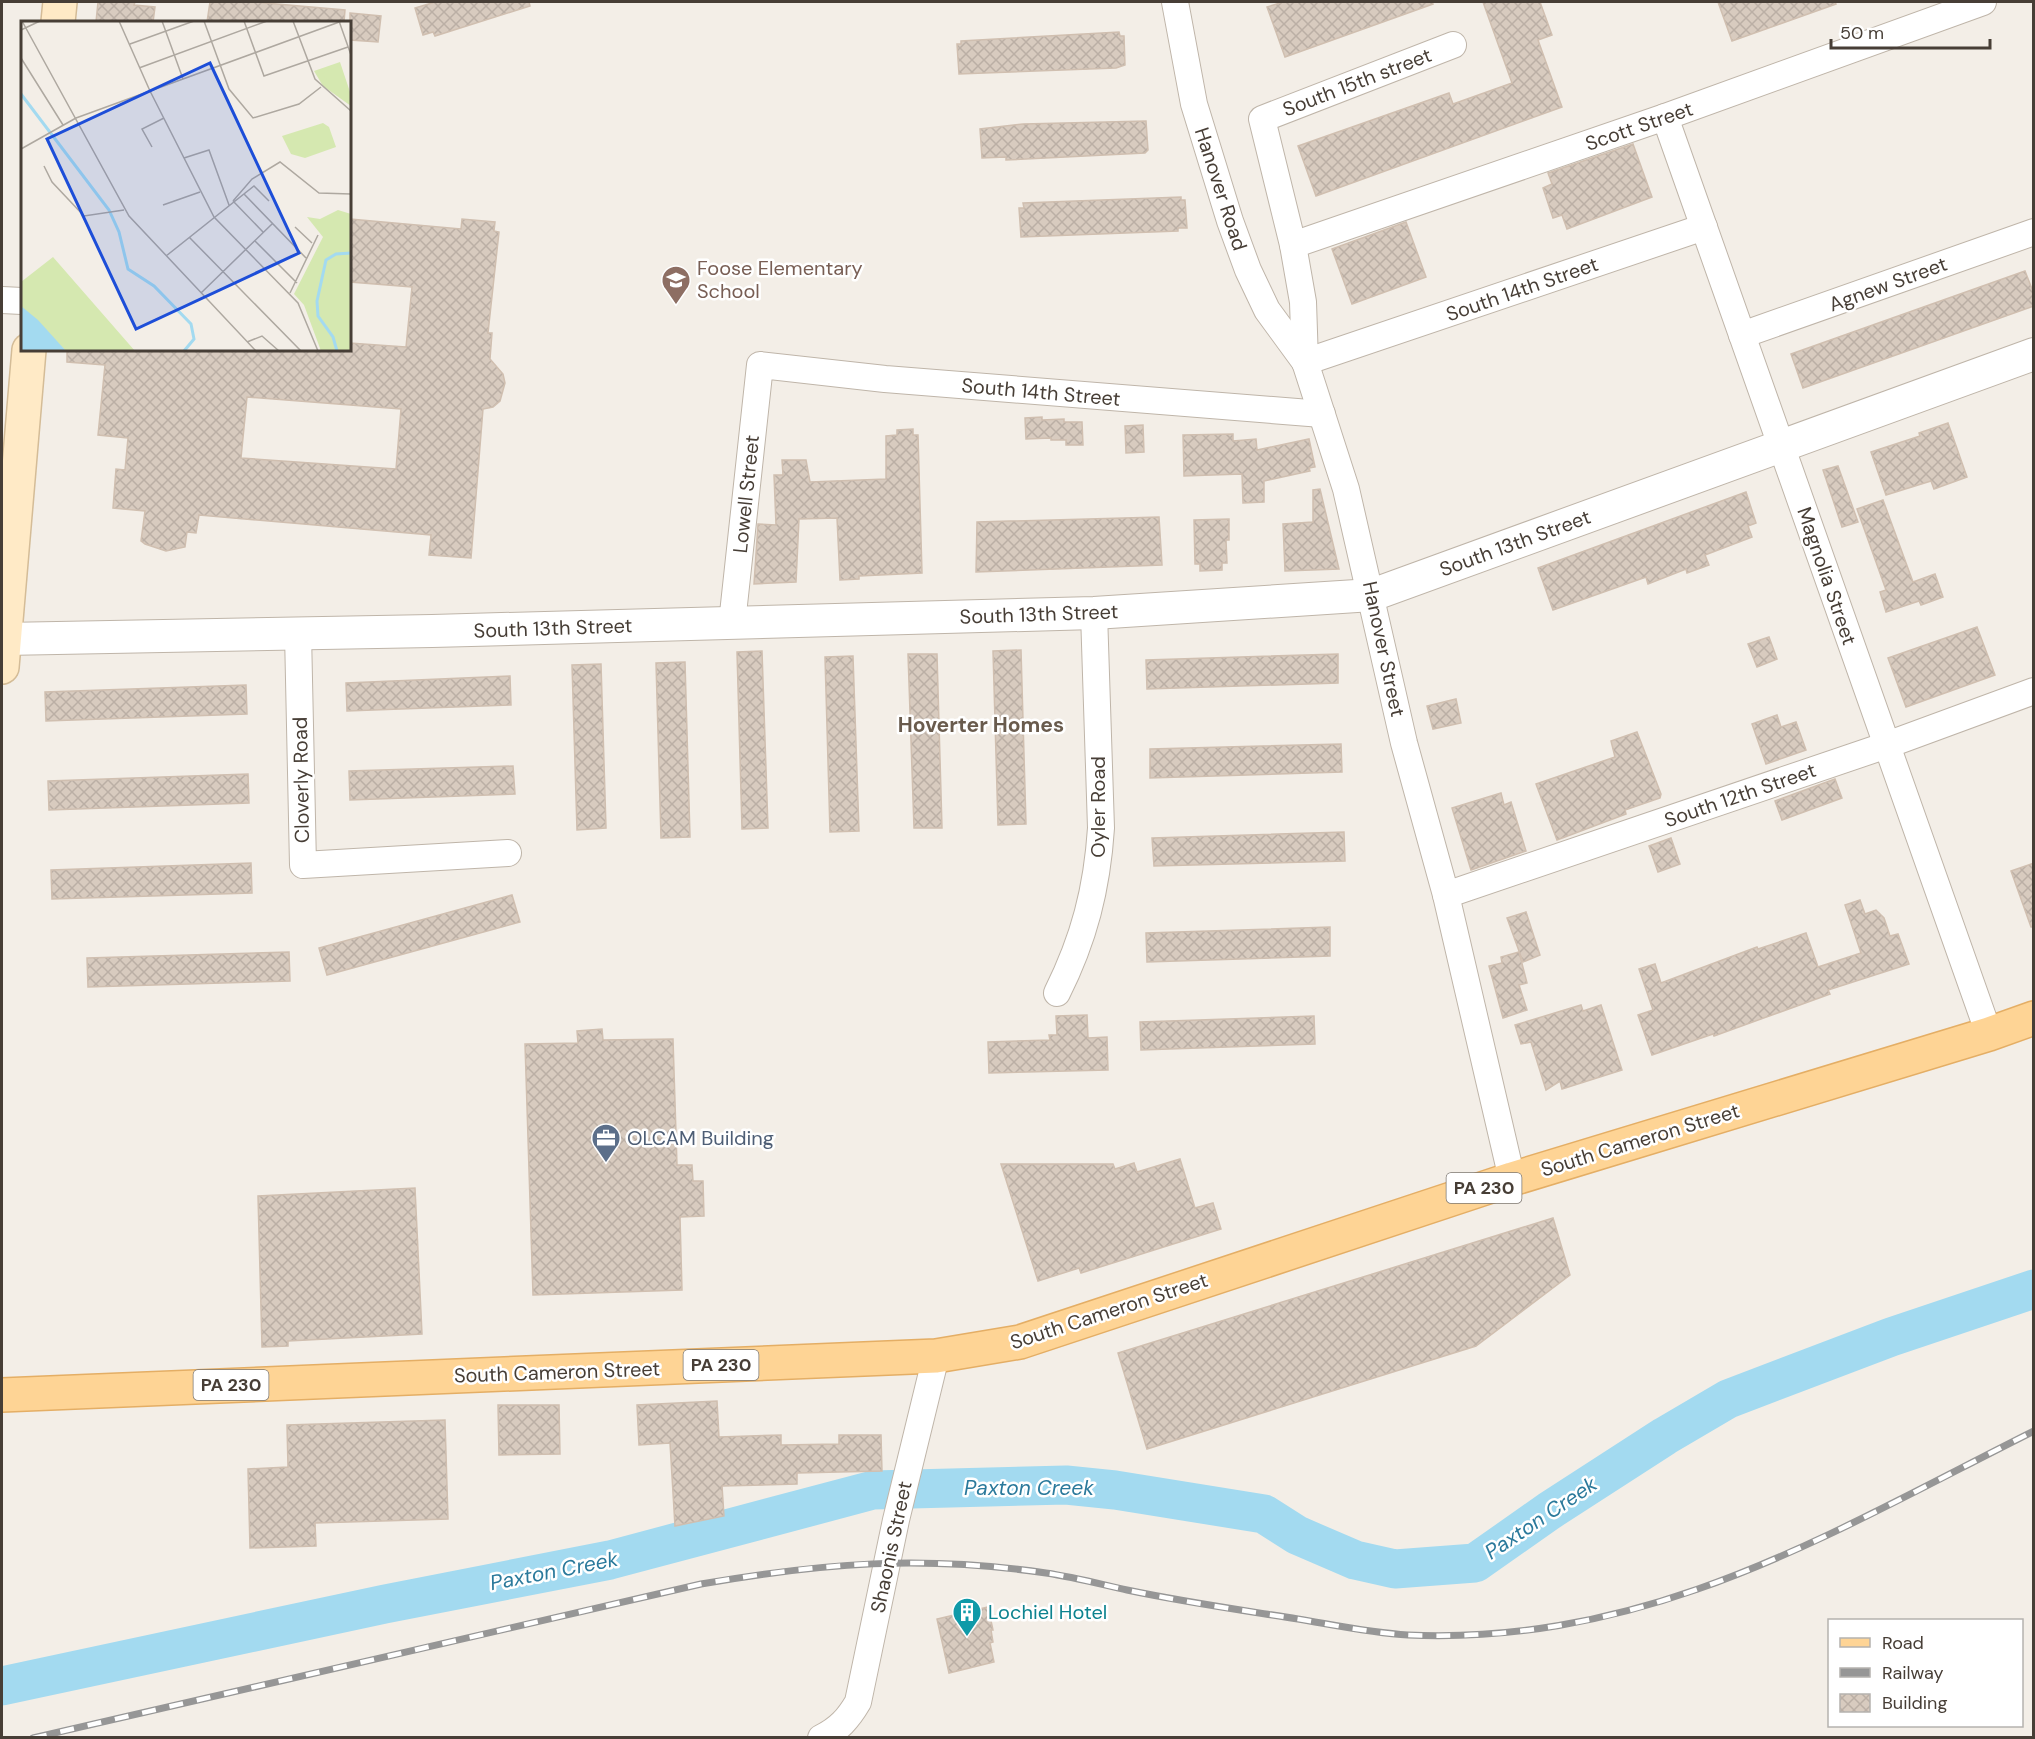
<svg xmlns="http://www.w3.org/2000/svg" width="2035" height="1739" viewBox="0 0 2035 1739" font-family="'DM Sans',sans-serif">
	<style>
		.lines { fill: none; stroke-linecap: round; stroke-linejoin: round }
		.river { stroke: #a3daf0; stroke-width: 39 }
		.building { fill: url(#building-cross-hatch); stroke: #d0bfb0; stroke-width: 1.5; fill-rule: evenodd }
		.minor-casing { stroke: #bfb5a9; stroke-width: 28 }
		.tertiary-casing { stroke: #bfb5a9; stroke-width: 34 }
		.secondary-casing { stroke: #d4bc97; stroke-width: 36 }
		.primary-casing { stroke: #e4ae65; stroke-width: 36 }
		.minor { stroke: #fff; stroke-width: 26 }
		.tertiary { stroke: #fff; stroke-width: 32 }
		.secondary { stroke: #ffeac6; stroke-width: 33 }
		.primary { stroke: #fed495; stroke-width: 33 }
		.rail-casing { stroke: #969696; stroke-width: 7 }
		.rail { stroke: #fff; stroke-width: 4.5; stroke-dasharray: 14; stroke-linecap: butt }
		.labels { text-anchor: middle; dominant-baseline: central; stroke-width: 5; stroke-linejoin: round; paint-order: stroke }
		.shield { fill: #fff; stroke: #7e7872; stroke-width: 1.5 }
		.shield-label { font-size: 18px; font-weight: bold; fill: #473e36 }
		.street-label { font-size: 20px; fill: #473e36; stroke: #fff }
		.education-label { font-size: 20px; fill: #785e54; stroke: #fff; text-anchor: start }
		.service-label { font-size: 20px; fill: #4e5e75; stroke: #fff; text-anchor: start }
		.culture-label { font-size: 20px; fill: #0d838f; stroke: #fff; text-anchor: start }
		.neighbourhood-label { font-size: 21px; font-weight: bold; fill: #695b4d; stroke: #fff }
		.water-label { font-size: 21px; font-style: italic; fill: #2a799b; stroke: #fff }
		.inset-river { fill: none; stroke: #a3daf0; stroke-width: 3 }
		.inset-road { fill: none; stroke: #aea8a0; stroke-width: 1.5 }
		.view { fill: #1d4ed8; fill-opacity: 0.15; stroke: #1d4ed8; stroke-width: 3 }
		.inset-edge { fill: none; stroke: #473e36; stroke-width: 3 }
	</style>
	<defs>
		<pattern id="building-cross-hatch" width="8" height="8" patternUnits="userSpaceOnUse" patternTransform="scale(1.5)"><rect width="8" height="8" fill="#d8cbbf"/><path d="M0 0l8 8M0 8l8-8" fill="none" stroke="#bbafa5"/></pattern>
	</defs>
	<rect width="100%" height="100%" fill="#f3eee7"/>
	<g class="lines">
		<path class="river" d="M2,1686L385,1604L610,1560L873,1490L1066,1485L1115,1490L1264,1514L1297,1535L1355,1560L1395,1569L1475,1563L1549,1511L1665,1436L1728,1399L1891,1337L2034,1289"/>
	</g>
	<g class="building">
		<path d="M98,2H135L134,5L155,7L153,22H96Z"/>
		<path d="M210,2H254L345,10L344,22H207Z"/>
		<path d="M435,2H529L530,6L435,36L433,32L423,35L415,8Z"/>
		<path d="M1283,2H1432L1433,4L1285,57L1267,7Z"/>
		<path d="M1483,2H1540L1552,35L1538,40L1562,107L1316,196L1298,146L1449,93L1453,104L1512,83Z"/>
		<path d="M1718,2H1835L1836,4L1732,41Z"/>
		<path d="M350,13L381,16L378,42L350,40Z"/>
		<path d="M1119,32L1120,36H1124L1125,65L1116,68L959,74L957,44H961V41Z"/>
		<path d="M1146,121L1148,150L1145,153L1006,160V157L982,158L980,129L1023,124Z"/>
		<path d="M1633,144L1652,197L1567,229L1562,215L1553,218L1543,188L1552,184L1548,173Z"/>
		<path d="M1181,197V200H1185L1187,228H1178V231L1021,237L1019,208H1024L1023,203Z"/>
		<path d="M350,219L461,229L462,219L495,222L494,231L499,232L488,333H492L490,359L503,374L505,383L500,401L493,407L483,409L471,558L429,555L431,535L199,515L196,533L187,532L185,547L166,551L145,544L141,541L145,511L113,508L116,469L125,470L128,438L98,435L105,365L67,362V350H350V343L406,347L412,287L350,282ZM247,397L401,409L396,469L241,458Z"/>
		<path d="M1406,222L1426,277L1352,304L1332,249Z"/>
		<path d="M2025,271L2034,294V306L1803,388L1791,354Z"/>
		<path d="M1042,417V420L1064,419V422H1082L1083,445H1066V440H1051V438L1026,439L1025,418Z"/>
		<path d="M1948,423L1967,477L1934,489L1931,481L1886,495L1871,452L1920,436L1919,433Z"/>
		<path d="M1143,425L1144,452L1126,453L1125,426Z"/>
		<path d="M913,429V435H918L922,573L859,576V579L840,580L837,518L799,519L796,582L754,584L758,524L776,525L774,475H783L782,460H806L810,482L886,479V436L897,435V430Z"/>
		<path d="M1233,434V441L1256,439L1257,450L1309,439L1315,467L1309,468L1310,471L1264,481V502L1243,503L1242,474L1184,476L1183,435Z"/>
		<path d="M1838,466L1858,522L1842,527L1823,470Z"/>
		<path d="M1320,489L1339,569L1285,571L1283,524L1313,522V490Z"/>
		<path d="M1746,492L1756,523L1748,526L1752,537L1705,555L1709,565L1687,573L1686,569L1648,584L1646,577L1553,610L1538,568Z"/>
		<path d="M1883,500L1913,582L1935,574L1943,597L1921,605L1919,601L1886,612L1880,592L1886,590L1857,509Z"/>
		<path d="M1159,517L1162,565L976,572L977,522Z"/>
		<path d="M1229,519V540H1226L1227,563H1222V570L1200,571V564H1195L1194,520Z"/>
		<path d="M1977,627L1995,675L1906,707L1888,658Z"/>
		<path d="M1769,637L1777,659L1757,667L1748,644Z"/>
		<path d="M1021,650L1026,824L998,825L993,651Z"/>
		<path d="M762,651L768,828L742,829L737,652Z"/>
		<path d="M908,654H937L942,828H914Z"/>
		<path d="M1338,654V683L1147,689L1146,660Z"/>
		<path d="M853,656L859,831L830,832L825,657Z"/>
		<path d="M685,662L690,837L661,838L656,663Z"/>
		<path d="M601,664L606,828L577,830L572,665Z"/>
		<path d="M510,676L511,705L347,711L346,683Z"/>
		<path d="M246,685L247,714L46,721L45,692Z"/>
		<path d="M1456,699L1461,723L1433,729L1427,706Z"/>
		<path d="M1777,715L1781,727L1796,722L1806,750L1766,764L1752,724Z"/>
		<path d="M1637,732L1661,794L1660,798L1625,810L1626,814L1557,840L1536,784L1615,757L1611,741Z"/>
		<path d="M1341,744L1342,772L1150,778V749Z"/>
		<path d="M513,766L515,794L350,800L349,771Z"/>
		<path d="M248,774L249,803L49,810L48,781Z"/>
		<path d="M1835,779L1842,798L1782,820L1775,801Z"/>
		<path d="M1501,793L1504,805L1511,802L1526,851L1471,870L1452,808Z"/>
		<path d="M1344,832L1345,861L1154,866L1152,838Z"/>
		<path d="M1671,838L1680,864L1658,872L1649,846Z"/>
		<path d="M251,863L252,893L52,899L51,870Z"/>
		<path d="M2034,863V927H2031L2011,871Z"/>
		<path d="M512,895L520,922L327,975L319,948Z"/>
		<path d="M1860,900L1865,914L1876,910L1884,918L1890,936L1898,934L1909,964L1828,990L1830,994L1714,1036L1713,1034L1652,1055L1638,1015L1653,1010L1639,969L1655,964L1661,983L1757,947L1758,949L1806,933L1818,967L1861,953L1845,905Z"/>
		<path d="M1526,912L1540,955L1523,962L1507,918Z"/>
		<path d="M1330,927V956L1147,962L1146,933Z"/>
		<path d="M289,952L290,981L88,987L87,958Z"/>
		<path d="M1519,952L1527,983L1519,985L1527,1010L1503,1018L1489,966L1502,963L1501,957Z"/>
		<path d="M1581,1005L1583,1011L1601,1005L1622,1070L1562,1089L1560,1081L1546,1090L1531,1042L1521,1044L1515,1025Z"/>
		<path d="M1087,1015L1088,1038L1107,1037L1108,1070L989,1073L988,1042L1050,1040L1049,1035H1057L1056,1016Z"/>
		<path d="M1314,1016L1315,1044L1141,1050L1140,1022Z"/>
		<path d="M602,1029L603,1040L673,1039L677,1165H692L693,1181H703L704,1216L680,1217L682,1290L533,1295L525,1044L578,1043L577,1031Z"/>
		<path d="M1180,1159L1195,1208L1213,1203L1221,1229L1081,1273L1079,1268L1038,1281L1001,1164H1113L1115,1169L1134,1163L1137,1172Z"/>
		<path d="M415,1188L422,1334L288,1341V1346L262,1347L258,1196Z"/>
		<path d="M1553,1218L1570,1275L1476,1346L1147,1449L1118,1353Z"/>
		<path d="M717,1401L719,1437L781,1435V1445L839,1444V1435H881L882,1471L797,1473V1484L722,1486L724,1516L675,1526L670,1443L639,1445L637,1405Z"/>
		<path d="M498,1405H559L560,1454L499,1455Z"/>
		<path d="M445,1420L448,1519L315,1523L316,1546L250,1548L248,1469L288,1467L287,1425Z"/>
		<path d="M988,1607L993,1630H991L993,1642L990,1643L994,1662L949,1673L937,1619Z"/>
	</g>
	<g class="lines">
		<g class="minor-casing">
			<g id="minor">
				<path d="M1175,2L1194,104L1230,221L1248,270L1267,310L1305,362"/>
				<path d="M1453,45L1262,119L1293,245L1303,302L1305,362L1346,489L1404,743L1446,895L1512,1179"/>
				<path d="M1665,117L1989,1034"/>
				<path d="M1293,245L1665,117L1983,2"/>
				<path d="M2,300L22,301"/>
				<path d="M1742,335L2034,232"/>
				<path d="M1305,362L1704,227"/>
				<path d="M732,623L760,365L885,379L1322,414"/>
				<path d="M298,633L303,865L508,853"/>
				<path d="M1446,895L1887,745L2034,691"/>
				<path d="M1057,993C1084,939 1097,889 1101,828L1094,613"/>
				<path d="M821,1738C839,1729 848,1719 858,1702L896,1520L936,1356"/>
			</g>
		</g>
		<g class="tertiary-casing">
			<path id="tertiary" d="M4,639L432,631L1094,613L1372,595L2034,354"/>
		</g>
		<g class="secondary-casing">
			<g id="secondary">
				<path d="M58,22L60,2"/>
				<path d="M2,667L29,350"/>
			</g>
		</g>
		<g class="primary-casing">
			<path id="primary" d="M2,1395L936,1356L1020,1342L1512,1179L1989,1034L2034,1018"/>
		</g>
		<use href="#minor" class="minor"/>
		<use href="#tertiary" class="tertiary"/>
		<use href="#secondary" class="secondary"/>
		<use href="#primary" class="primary"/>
		<g class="rail-casing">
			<path id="rail" d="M33,1738L701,1584C823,1563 922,1555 1046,1573C1073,1577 1100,1584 1127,1590C1184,1602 1241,1610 1298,1619C1334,1625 1372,1633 1408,1635C1649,1645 1827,1535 2034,1431"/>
		</g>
		<use href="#rail" class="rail"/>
	</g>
	<defs>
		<g id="school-pin" transform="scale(1.5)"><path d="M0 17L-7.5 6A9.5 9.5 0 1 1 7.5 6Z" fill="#8d6e63" stroke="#fff"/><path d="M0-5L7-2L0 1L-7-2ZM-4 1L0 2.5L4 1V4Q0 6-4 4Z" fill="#fff"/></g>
		<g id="office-pin" transform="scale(1.5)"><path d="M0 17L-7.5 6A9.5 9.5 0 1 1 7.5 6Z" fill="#5c6f8a" stroke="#fff"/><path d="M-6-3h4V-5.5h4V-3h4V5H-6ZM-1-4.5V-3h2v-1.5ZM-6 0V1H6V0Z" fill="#fff"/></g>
		<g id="building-pin" transform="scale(1.5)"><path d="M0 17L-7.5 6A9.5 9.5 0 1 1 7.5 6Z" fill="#0f9aa8" stroke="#fff"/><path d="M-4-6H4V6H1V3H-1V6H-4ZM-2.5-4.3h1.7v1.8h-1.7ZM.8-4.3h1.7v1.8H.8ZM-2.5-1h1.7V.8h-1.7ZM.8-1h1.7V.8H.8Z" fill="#fff"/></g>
	</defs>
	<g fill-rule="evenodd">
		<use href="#school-pin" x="676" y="280"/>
		<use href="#office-pin" x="606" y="1138"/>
		<use href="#building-pin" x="967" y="1612"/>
	</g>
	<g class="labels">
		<g class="shield">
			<rect x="1446.5" y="1173" width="75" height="30" rx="4.5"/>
			<rect x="683.5" y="1350" width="75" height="30" rx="4.5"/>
			<rect x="193.5" y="1370" width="75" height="30" rx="4.5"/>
		</g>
		<g class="shield-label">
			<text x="1484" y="1188">PA 230</text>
			<text x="721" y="1365">PA 230</text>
			<text x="231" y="1385">PA 230</text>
		</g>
		<g class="street-label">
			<text transform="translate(1357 82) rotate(-21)">South 15th street</text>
			<text transform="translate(1639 126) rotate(-19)">Scott Street</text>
			<text transform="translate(1221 189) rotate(72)">Hanover Road</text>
			<text transform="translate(1888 284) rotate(-20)">Agnew Street</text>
			<text transform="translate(1522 289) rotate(-19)">South 14th Street</text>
			<text transform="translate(1041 392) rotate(5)">South 14th Street</text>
			<text transform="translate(746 494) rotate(-84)">Lowell Street</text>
			<text transform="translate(1515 543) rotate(-20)">South 13th Street</text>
			<text transform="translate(1827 576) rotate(71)">Magnolia Street</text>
			<text transform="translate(1039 614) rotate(-2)">South 13th Street</text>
			<text transform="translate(553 628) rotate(-2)">South 13th Street</text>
			<text transform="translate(1384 649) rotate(78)">Hanover Street</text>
			<text transform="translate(301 780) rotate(-91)">Cloverly Road</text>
			<text transform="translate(1740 795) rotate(-19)">South 12th Street</text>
			<text transform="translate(1098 807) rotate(-90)">Oyler Road</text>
			<text transform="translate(1640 1140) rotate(-17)">South Cameron Street</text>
			<text transform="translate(1109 1311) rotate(-18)">South Cameron Street</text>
			<text transform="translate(557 1372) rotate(-2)">South Cameron Street</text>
			<text transform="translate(891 1547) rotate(-78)">Shaonis Street</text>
		</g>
		<g class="education-label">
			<text x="697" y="268">Foose Elementary<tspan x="697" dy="23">School</tspan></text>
		</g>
		<g class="service-label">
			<text x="627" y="1138">OLCAM Building</text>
		</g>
		<g class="culture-label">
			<text x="988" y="1612">Lochiel Hotel</text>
		</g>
		<g class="neighbourhood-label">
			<text x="981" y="725">Hoverter Homes</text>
		</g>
		<g class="water-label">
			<text x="1029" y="1488">Paxton Creek</text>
			<text transform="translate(1541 1518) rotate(-34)">Paxton Creek</text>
			<text transform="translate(554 1571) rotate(-11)">Paxton Creek</text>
		</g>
	</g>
	<g transform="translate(21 21)">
		<rect width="330" height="330" fill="#f3eee7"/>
		<path d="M319,41L330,74V85L302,65L293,50ZM302,102L308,106L315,126L284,137L270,133L261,115ZM32,236L114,330H45L0,285V261Z" fill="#d5e8b0"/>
		<path d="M317,189L330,193V330H300L283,284L273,273L302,216L286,196L299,198Z" fill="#d5e8b0"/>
		<path d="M318,45L324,63H311L300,53Z" fill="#d5e8b0"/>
		<path d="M0,285L17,299L45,330H0Z" fill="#a3daf0"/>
		<path class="inset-river" d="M0,73L88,189L98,211L107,248L133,265L170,303L173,318L163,330M316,330L312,316L297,295L296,280L305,239L315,233L330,232"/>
		<path class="inset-road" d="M1,0L108,195L235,330M98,0L129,70M141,0L162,58M183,0L208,68L232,97L278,83L300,66M223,0L243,55L327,26M272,0L294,58L330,90M318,0L330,34M0,9L19,0M109,23L173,0M0,37L42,104M118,47L246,0M129,70L193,196L277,282L297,330M55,97L321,0M131,126L121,108L143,97M0,128L55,97M163,137L188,129L208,184M23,145L31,161L63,195L103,189M223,173L285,237M212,180L231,158L259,141L298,172L330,173M212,180L242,211M142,184L179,171M274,206L291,222M168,216L280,330M234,220L276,262M145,235L233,165L248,180M180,272L251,203M269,272L297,214M226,321L241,315L258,330"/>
		<path class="view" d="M189,42L278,232L115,308L26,118Z"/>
		<rect width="330" height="330" class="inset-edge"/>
	</g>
	<rect width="2035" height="1739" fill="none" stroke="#473e36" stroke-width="6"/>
	<rect x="1828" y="1619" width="195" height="108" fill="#ffffff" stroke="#b5b2af" stroke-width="1.5"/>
	<rect x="1840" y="1638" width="30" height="9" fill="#fed495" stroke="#b5b2af" stroke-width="1.5"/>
	<text x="1882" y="1649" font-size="18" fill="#473e36">Road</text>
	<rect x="1840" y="1668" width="30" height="9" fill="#969696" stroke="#b5b2af" stroke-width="1.5"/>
	<text x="1882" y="1679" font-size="18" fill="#473e36">Railway</text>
	<rect x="1840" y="1694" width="30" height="18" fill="url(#building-cross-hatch)" stroke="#b5b2af" stroke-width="1.5"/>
	<text x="1882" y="1709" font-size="18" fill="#473e36">Building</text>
	<path d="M1831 39v9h159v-9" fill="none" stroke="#473e36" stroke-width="3"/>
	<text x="1840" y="39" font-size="18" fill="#473e36" stroke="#ffffff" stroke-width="4.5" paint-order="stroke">50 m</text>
</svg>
